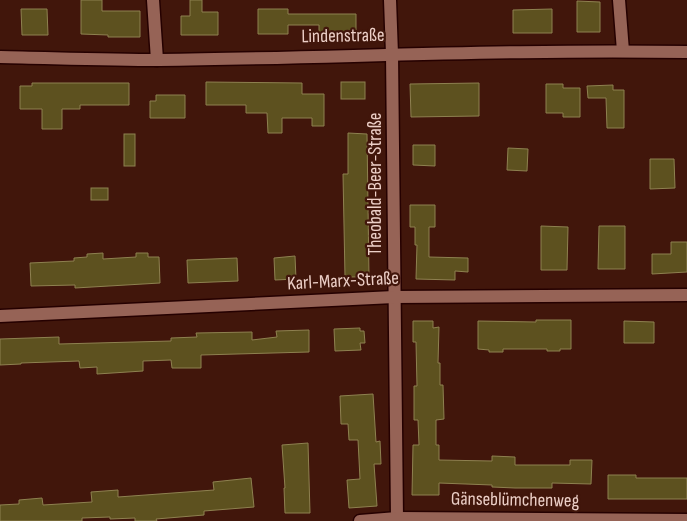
<svg xmlns="http://www.w3.org/2000/svg" width="687" height="521" viewBox="0 0 687 521" font-family="'Sofia Sans Condensed',sans-serif">
	<style>
		.building { fill: #5d511f; stroke: #8e8150 }
		.lines { fill: none; stroke-linecap: round; stroke-linejoin: round }
		.minor-casing { stroke: #250000; stroke-width: 15 }
		.minor { stroke: #966356; stroke-width: 12 }
		.labels { text-anchor: middle; dominant-baseline: central; stroke-width: 4.5; stroke-linejoin: round; paint-order: stroke }
		.street-label { font-size: 19px; fill: #eccfc7; stroke: #41160b }
	</style>
	<rect width="100%" height="100%" fill="#41160b"/>
	<g class="building">
		<path d="M81,0H102V11H140V37H108V35L81,34Z"/>
		<path d="M190,0H202V12H218V35H181V16H190Z"/>
		<path d="M577,1L600,2V32H577Z"/>
		<path d="M21,9H47L48,35H22Z"/>
		<path d="M258,9H288V14H356V34H319V25H288V34H258Z"/>
		<path d="M552,9V33H513V10Z"/>
		<path d="M206,82L302,83V94H324V126H312V118H282V133H268L267,113H246V105H206Z"/>
		<rect x="341" y="82" width="24" height="17"/>
		<path d="M32,83H129V105H80V109H62V129H42V109H20V86H32Z"/>
		<path d="M479,83V116L411,117L410,84Z"/>
		<path d="M546,84H563V88H580V117H563V113H546Z"/>
		<path d="M613,85V90H624V128H607L606,98H588L587,86Z"/>
		<path d="M156,95H185V118H150V101H156Z"/>
		<path d="M348,133L367,134L369,277H345L343,174H348Z"/>
		<rect x="124" y="134" width="11" height="32"/>
		<path d="M413,145H435V166L413,165Z"/>
		<path d="M508,148L528,149L527,171L507,170Z"/>
		<path d="M650,159H674L675,188L650,189Z"/>
		<rect x="91" y="188" width="17" height="12"/>
		<path d="M410,205H435V227H429V257L468,258V272L455,271V280L416,279L417,245H415V227H410Z"/>
		<path d="M541,226L568,227L567,270H541Z"/>
		<path d="M599,226H625V269H598Z"/>
		<path d="M671,242H687V272L652,274V254H671Z"/>
		<path d="M103,253V259L136,257V253H148V257H159L160,283L75,288V285L31,286L30,263L74,261V258L87,257V254Z"/>
		<path d="M295,256L296,279L275,280L274,258Z"/>
		<path d="M237,258L238,281L188,283L187,260Z"/>
		<path d="M536,320H571V349H560V351H547V349H503V352H489V350L478,349V321L536,322Z"/>
		<path d="M413,321H433V328L439,327L438,363H440V385H443L444,419L436,420V445H439V460L492,461V456L515,457V465H570V460H592L591,484L552,483V488H515L492,487V485L439,483V495H412L413,445H419L418,420H414V386H417L416,342H413Z"/>
		<path d="M624,321L654,322V343H624Z"/>
		<path d="M360,328V331H364L365,343H360L361,350L335,351L334,329Z"/>
		<path d="M309,330V352L201,355V368H172L171,360L143,361V371L97,374V367L80,368L79,361L21,363V364L0,365V339L59,337V344L171,341V338L197,337L196,333L252,332V340L277,337L276,331Z"/>
		<path d="M373,394L376,442L380,441L381,464H374L377,506L349,508L347,480L360,479L358,440H349L348,424H341L340,396Z"/>
		<path d="M308,443L310,513H285L284,488H285L282,445Z"/>
		<path d="M608,475H636V478H687V499H608Z"/>
		<path d="M251,478L254,507L204,511V515L156,519L157,521H135V518L110,519V517L82,518V521H0V505L19,504V500L42,498L43,505L92,502L91,492L118,490V497L214,490L213,482Z"/>
	</g>
	<g class="lines">
		<g class="minor-casing">
			<g id="minor">
				<path d="M153,0L157,60"/>
				<path d="M390,0L392,54L397,518"/>
				<path d="M619,0L623,51"/>
				<path d="M0,57C53,58 106,60 159,60C335,58 511,49 687,52"/>
				<path d="M0,316L394,297L687,295"/>
				<path d="M360,521L397,518L687,520"/>
			</g>
		</g>
		<use href="#minor" class="minor"/>
	</g>
	<g class="labels">
		<g class="street-label">
			<text transform="translate(343 36) rotate(-1)">Lindenstraße</text>
			<text transform="translate(375 184) rotate(-90)">Theobald-Beer-Straße</text>
			<text transform="translate(343 281) rotate(-3)">Karl-Marx-Straße</text>
			<text transform="translate(515 500) rotate(1)">Gänseblümchenweg</text>
		</g>
	</g>
</svg>
